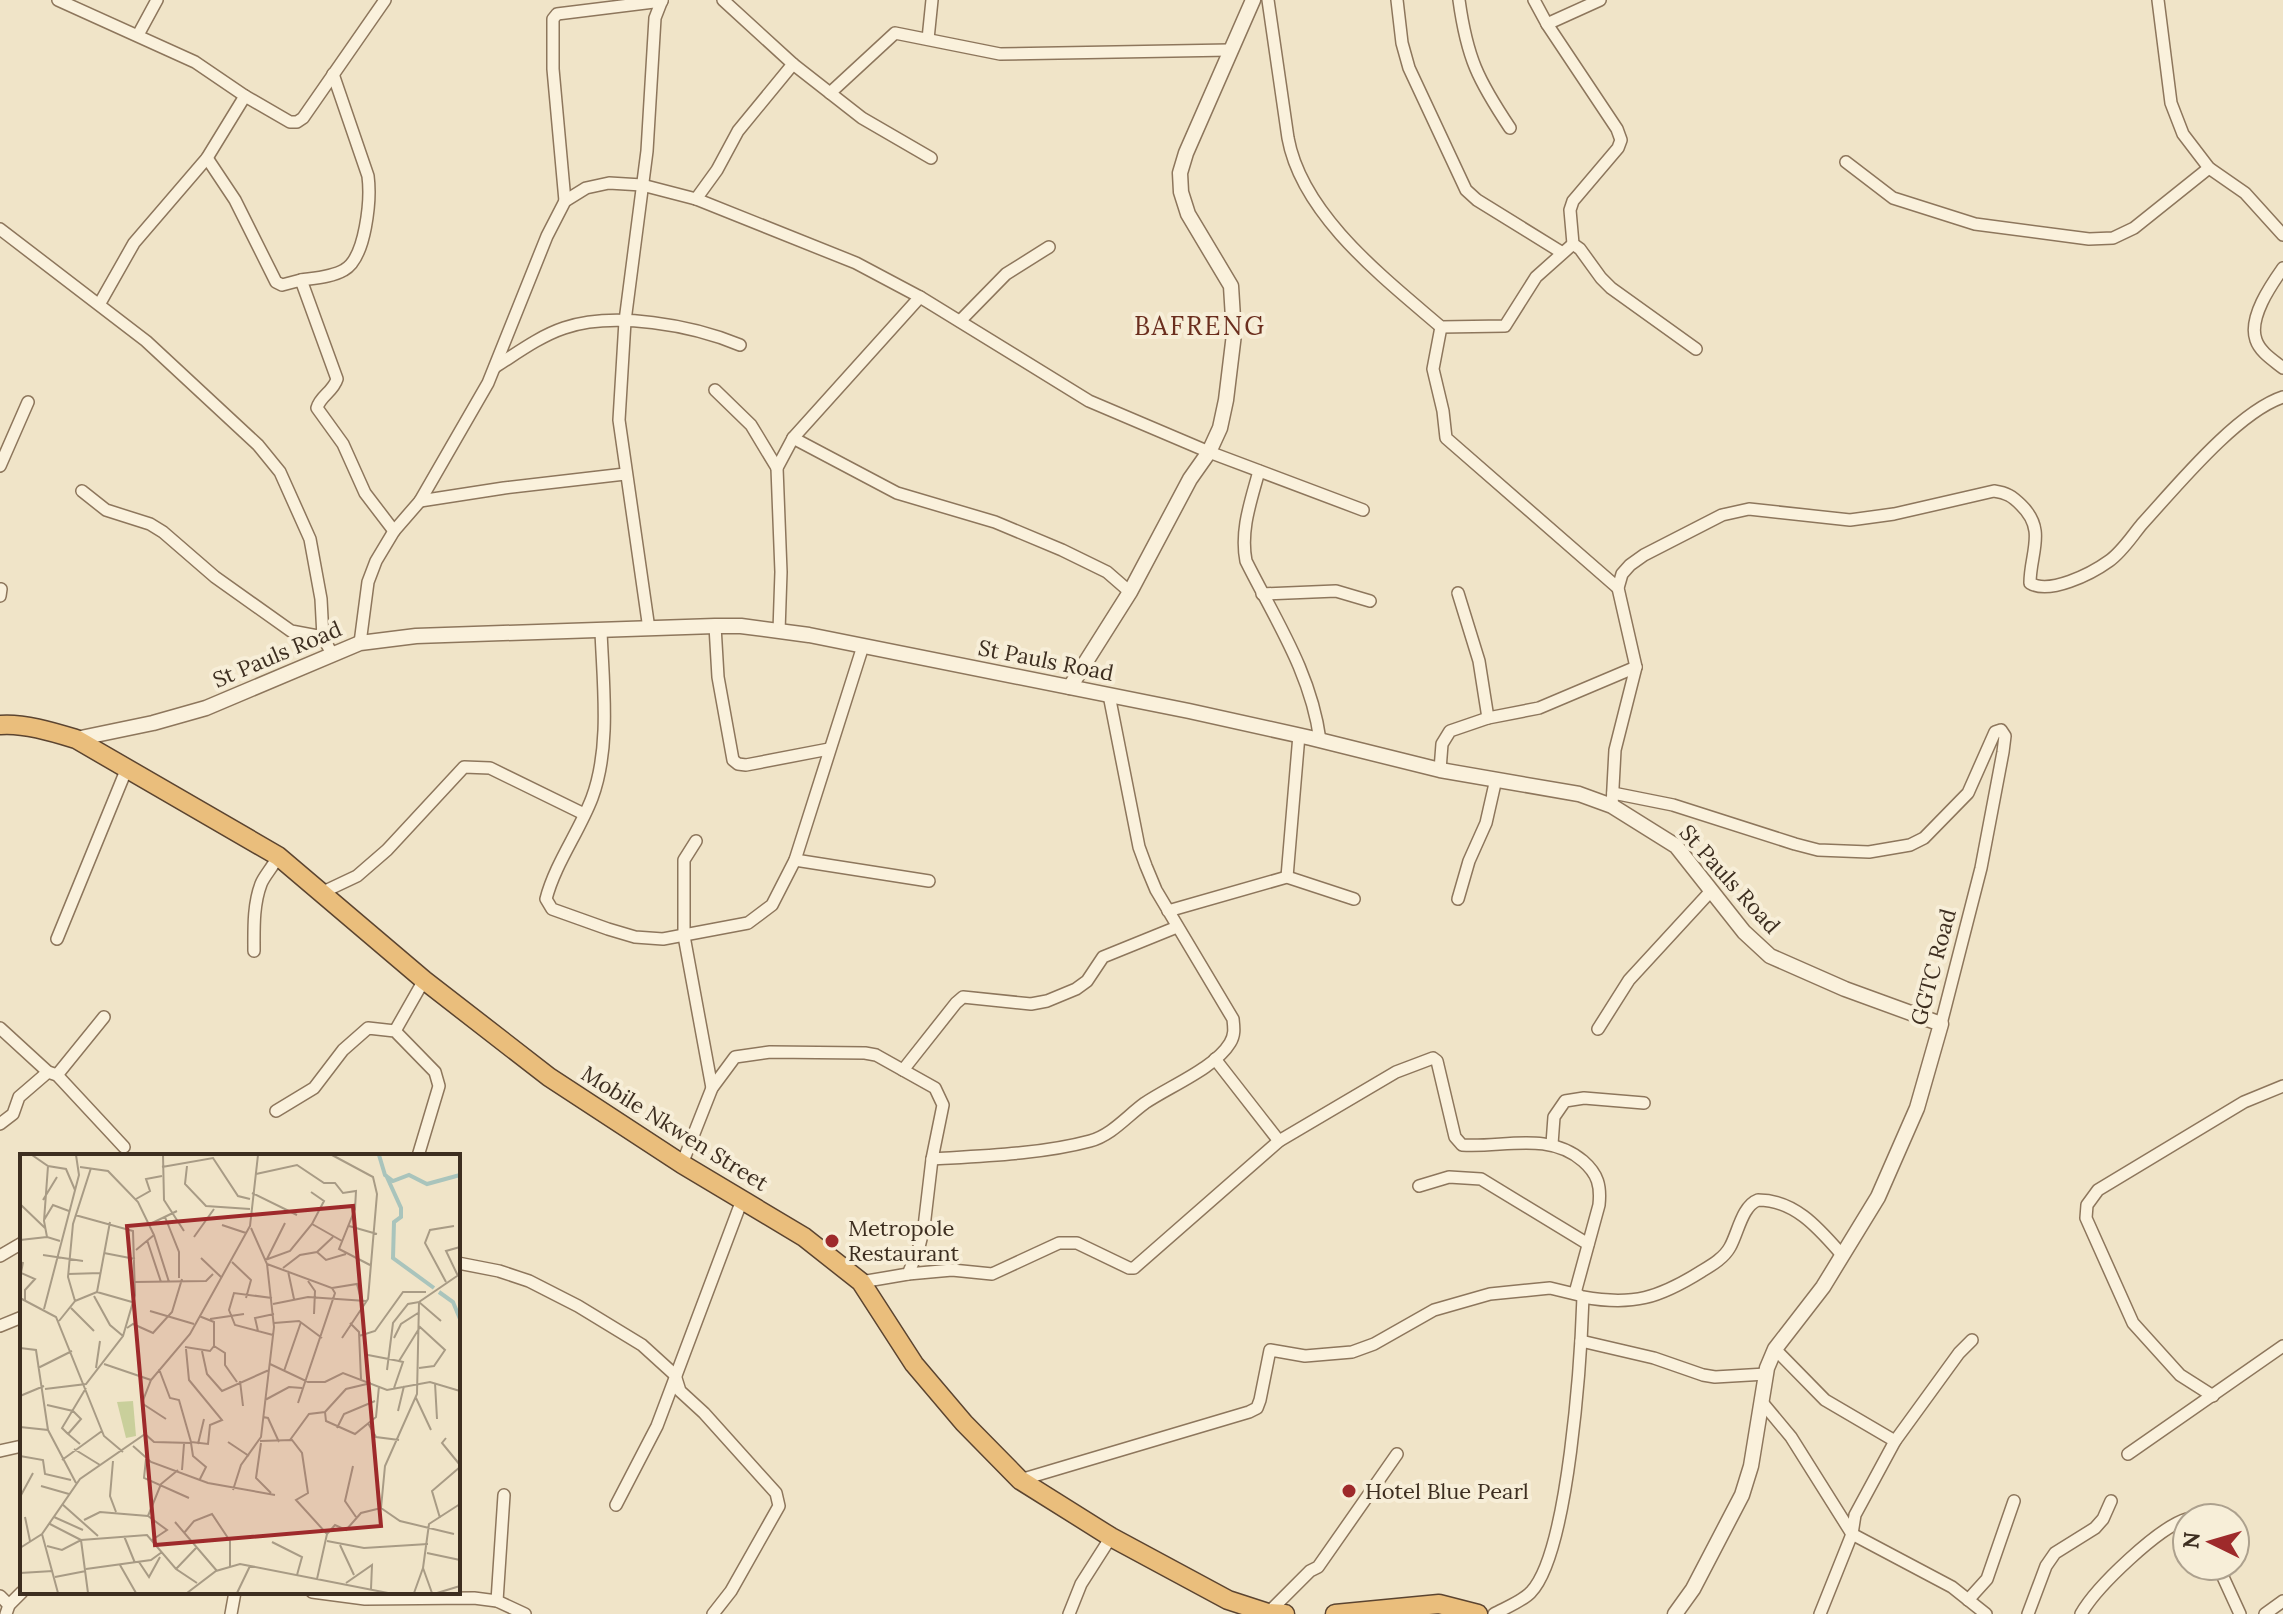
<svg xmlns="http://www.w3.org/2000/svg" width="2283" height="1614" viewBox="0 0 2283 1614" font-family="Lora,serif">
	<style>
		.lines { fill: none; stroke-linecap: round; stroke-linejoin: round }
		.minor-casing { stroke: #8d765c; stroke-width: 14 }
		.tertiary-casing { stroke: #8d765c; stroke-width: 17 }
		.trunk-casing { stroke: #5b4430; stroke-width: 21 }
		.minor { stroke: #faf1dc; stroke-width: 11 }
		.tertiary { stroke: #faf1dc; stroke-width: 14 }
		.trunk { stroke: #eabe7c; stroke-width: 18 }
		.poi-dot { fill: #9e2a2b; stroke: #f7eed8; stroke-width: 3 }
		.labels { text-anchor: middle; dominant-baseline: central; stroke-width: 8; stroke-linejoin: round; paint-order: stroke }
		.street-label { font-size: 22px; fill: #3d2e20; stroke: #f7eed8 }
		.poi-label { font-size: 22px; fill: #3d2e20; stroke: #f7eed8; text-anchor: start }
		.quarter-label { font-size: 26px; letter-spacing: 2px; fill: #6b2e1e; stroke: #f7eed8 }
		.inset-river { fill: none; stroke: #a9c4bc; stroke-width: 4 }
		.inset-road { fill: none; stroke: #a89b85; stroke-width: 2 }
		.view { fill: #9e2a2b; fill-opacity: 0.15; stroke: #9e2a2b; stroke-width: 4 }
		.inset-edge { fill: none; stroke: #3d2e20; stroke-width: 4 }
	</style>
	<rect width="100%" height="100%" fill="#f0e4c8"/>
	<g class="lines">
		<g class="minor-casing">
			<g id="minor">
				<path d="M58,0L195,62L245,96L290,122H297L303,118L385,0"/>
				<path d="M723,0L793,64L862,118L931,158"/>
				<path d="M1268,0L1288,138C1302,215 1384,278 1441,327L1505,326L1536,277L1573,244"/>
				<path d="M1397,0L1402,43L1409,68L1466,190L1477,200L1561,252"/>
				<path d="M1459,0C1467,58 1478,80 1510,128"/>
				<path d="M1534,0L1547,24L1617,129L1621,140L1618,148L1573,201L1570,210L1573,244L1580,249L1601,278L1611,288L1696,349"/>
				<path d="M2158,0L2171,103L2183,134L2209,168L2245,193L2283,235"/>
				<path d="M1547,24L1600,0"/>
				<path d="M138,35L157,0"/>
				<path d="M928,39L932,0"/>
				<path d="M830,93L895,33L1000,54L1230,50"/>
				<path d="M207,158L235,200L276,282L282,285L301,280L337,379C333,392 320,396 317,408L343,444L365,493L394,531"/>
				<path d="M1846,162L1893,198L1975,224L2089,239L2113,238L2134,228L2209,168"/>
				<path d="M696,199L717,170L738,131L793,64"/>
				<path d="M565,201L553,69V19L557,14L662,1"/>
				<path d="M0,229L146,341L258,445L280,472L310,539L321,599L323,637L332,654"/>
				<path d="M2283,268C2271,285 2248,318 2256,340C2260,352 2273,360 2283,368"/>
				<path d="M301,280C315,278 332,277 344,270C366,258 371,199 368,176L333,74"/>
				<path d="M100,303L134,243L207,158L245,96"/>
				<path d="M960,321L1006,274L1049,247"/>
				<path d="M1441,327L1433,369L1443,411L1446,438L1618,588"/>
				<path d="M495,367C517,353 540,336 564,328C614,311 692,325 740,345"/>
				<path d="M715,390L751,425L777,468"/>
				<path d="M793,438L897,493L995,522L1062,550L1107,572L1130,592"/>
				<path d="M0,466L28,402"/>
				<path d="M1259,471C1251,501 1240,530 1246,561C1276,621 1311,673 1320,740"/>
				<path d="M82,491L106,510L150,524L163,532L215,577L291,631L323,637"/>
				<path d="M420,501L504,488L625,474"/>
				<path d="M1458,593L1479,661L1488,718"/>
				<path d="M1262,594L1336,591L1370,601"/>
				<path d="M0,596L1,589"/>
				<path d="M715,626L718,677L733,760L738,764L746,765L829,749"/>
				<path d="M649,629L619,420L625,321L647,151L655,18L662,0"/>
				<path d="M601,631C603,684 611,747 592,798C579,832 555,864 546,899L552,909L608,929L635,937L663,939L748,923L772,905L795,860L863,646"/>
				<path d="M779,631L781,572L777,468L793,438L920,297"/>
				<path d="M360,643L368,582L376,561L394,531L420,501L488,383L547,236L565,201L586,188L609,183L642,185L696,199L856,263L920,297L1089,401L1209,452L1363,510"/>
				<path d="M1440,770L1442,744L1450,731L1488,718L1539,708L1636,667"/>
				<path d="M1613,793L1673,805L1795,844L1818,850L1869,852L1910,845L1924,838L1968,793L1995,732L2001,730L2005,736L2003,752L1981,868L1941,1024"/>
				<path d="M1612,806L1615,750L1636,667L1618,588L1622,574L1630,565L1644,555L1722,515L1749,509L1850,520L1894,514L1994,491C2007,493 2012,496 2021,505C2047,530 2030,553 2030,583C2049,595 2091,574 2109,561C2122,552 2132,536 2142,524C2175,488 2237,412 2283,397"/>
				<path d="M696,841L684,860V936L712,1088"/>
				<path d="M795,860L929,881"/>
				<path d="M1287,877L1299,735"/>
				<path d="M321,893L357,876L387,850L464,767L490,768L584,814"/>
				<path d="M1458,899L1469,861L1486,823L1496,779"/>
				<path d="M1168,911L1287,877L1354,899"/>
				<path d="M57,939L127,768"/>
				<path d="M254,951C254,929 253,905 261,884C264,876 273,867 278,856"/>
				<path d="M0,1028L48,1072L57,1075L124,1147"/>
				<path d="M1598,1029L1629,980L1710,892"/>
				<path d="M395,1031L424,980"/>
				<path d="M1215,1059L1279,1141"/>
				<path d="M903,1070L956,1003L963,997L1031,1004L1047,1001L1076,989L1087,981L1103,957L1177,927"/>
				<path d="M57,1075L104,1017"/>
				<path d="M276,1111L314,1088L343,1050L368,1028L395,1031L435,1072L439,1086L418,1156"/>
				<path d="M0,1124L13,1114L19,1097L48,1072"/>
				<path d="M1552,1144L1554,1117L1565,1101L1584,1098L1644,1103"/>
				<path d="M932,1159C982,1156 1042,1154 1090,1141C1112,1135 1127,1116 1145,1103C1170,1086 1215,1068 1230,1043C1235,1035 1234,1028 1233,1019L1156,890L1146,866L1139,847L1109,695"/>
				<path d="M682,1164L712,1088L735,1057L770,1052L865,1053L876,1055L935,1088L943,1105L932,1159L924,1227L918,1251L908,1274L861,1282"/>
				<path d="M1419,1186L1449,1177L1481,1179L1588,1244"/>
				<path d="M0,1256L22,1243"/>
				<path d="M458,1263L499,1271L529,1281L578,1306L642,1345L675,1375L680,1391L704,1413L776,1493L779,1506L731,1591L713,1614"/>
				<path d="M908,1274L952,1270L992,1274L1059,1243H1077L1129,1268H1134L1279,1141L1396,1072L1433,1058L1437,1061L1455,1137L1462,1145C1503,1148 1548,1131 1583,1161C1598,1174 1601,1186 1599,1205L1575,1293"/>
				<path d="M0,1326L22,1317"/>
				<path d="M1581,1341L1654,1358L1703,1375L1715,1377L1766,1374"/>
				<path d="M1775,1349L1825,1400L1895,1441"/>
				<path d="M2213,1396L2180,1375L2133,1323L2086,1218L2087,1205L2098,1190L2244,1102L2283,1086"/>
				<path d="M1761,1401L1791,1437L1852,1534L1952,1587L1986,1614"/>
				<path d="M0,1451L22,1446"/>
				<path d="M2128,1454L2283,1346"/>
				<path d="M1020,1480L1249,1412L1257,1408L1260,1400L1270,1350L1305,1356L1352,1352L1374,1344L1434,1310L1490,1294L1550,1288L1579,1295"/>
				<path d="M616,1505L657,1426L742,1200"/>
				<path d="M2218,1566L2240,1614"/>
				<path d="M312,1592L365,1599L474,1598L497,1601L525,1614"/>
				<path d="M0,1596L9,1605"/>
				<path d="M1968,1600L1987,1579L2014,1501"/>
				<path d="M497,1601L504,1495"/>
				<path d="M1268,1613L1310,1571L1318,1567L1397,1454"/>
				<path d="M6,1614L9,1605L22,1592"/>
				<path d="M231,1614L235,1592"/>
				<path d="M1069,1614L1081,1584L1111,1537"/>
				<path d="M1494,1614C1505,1608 1523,1601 1531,1592C1569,1552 1581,1356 1583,1297C1633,1306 1659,1298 1702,1271C1712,1265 1724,1258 1730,1247C1738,1233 1742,1206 1758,1200C1796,1200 1820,1230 1843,1256"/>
				<path d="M1820,1614L1852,1534L1855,1515L1895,1441L1959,1353L1972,1340"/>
				<path d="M2028,1614L2046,1566L2055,1553L2095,1528L2103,1519L2111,1501"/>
				<path d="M2081,1614C2096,1587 2159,1527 2187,1519"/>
				<path d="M2265,1614L2283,1601"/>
			</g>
		</g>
		<g class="tertiary-casing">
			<g id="tertiary">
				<path d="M1070,687L1130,592L1190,479L1209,452L1220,428L1226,400L1234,334L1231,286L1188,214L1181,192L1180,173L1186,153L1253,0"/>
				<path d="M76,739L153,723L206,708L360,643L416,636L715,626H741L809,635L1189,711L1311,738L1440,770L1579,794L1612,806L1676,846L1744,932L1770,956L1845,989L1941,1024L1917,1108L1878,1197L1823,1287L1775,1349L1767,1368L1751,1466L1742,1495L1693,1589L1675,1614"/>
			</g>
		</g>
		<g class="trunk-casing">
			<g id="trunk">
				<path d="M0,725C24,723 53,732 76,739L278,856L424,980L549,1077L682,1164L804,1237L861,1282L914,1364L964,1423L1020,1480L1111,1537L1228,1600L1268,1613L1285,1614"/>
				<path d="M1335,1614L1439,1604L1478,1614"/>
			</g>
		</g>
		<use href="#minor" class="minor"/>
		<use href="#tertiary" class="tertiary"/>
		<use href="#trunk" class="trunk"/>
	</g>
	<g class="poi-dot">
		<circle cx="832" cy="1241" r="8"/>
		<circle cx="1349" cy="1491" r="8"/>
	</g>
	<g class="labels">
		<g class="street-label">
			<text transform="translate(277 654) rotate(-23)">St Pauls Road</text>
			<text transform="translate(1046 660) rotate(11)">St Pauls Road</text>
			<text transform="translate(1730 879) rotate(48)">St Pauls Road</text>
			<text transform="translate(1933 967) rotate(-75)">GGTC Road</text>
			<text transform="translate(675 1128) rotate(32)">Mobile Nkwen Street</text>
		</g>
		<g class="poi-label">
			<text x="848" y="1228">Metropole<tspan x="848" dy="25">Restaurant</tspan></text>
			<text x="1365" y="1491">Hotel Blue Pearl</text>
		</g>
		<g class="quarter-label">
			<text x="1200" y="325">BAFRENG</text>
		</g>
	</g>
	<g transform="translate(20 1154)">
		<rect width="440" height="440" fill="#f0e4c8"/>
		<path d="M113,247L116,282L106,284L97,248Z" fill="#c9cf9b"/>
		<path class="inset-river" d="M359,1L365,21L373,27L389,21L407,30L440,21M366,21L381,54V63L374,68L373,104L414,134M419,138L433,148L440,165"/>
		<path class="inset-road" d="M12,1L28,12L46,15L55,36M143,1L144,46L164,77M312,1L353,23L357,40L348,145L322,184M28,12L24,67L27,83L40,87M167,12L165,30L186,52L230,55M60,13L88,17L118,48L134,81L116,96M142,13L193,4L218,42L230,45M236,20L277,11L304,29H315L323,39L336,37L335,55L319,95L350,111M232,39L277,61M116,45L130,37L126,25L142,22M23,46L37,23M0,50L25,74M145,63L159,98V124M24,66L33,51L49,57M130,70L157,57M292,70L322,87M202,71L226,79M329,72L357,80M134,81L149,128M174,83L194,55M0,86L27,83M127,86L141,128M297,98L306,106L326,100M84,99L115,105M23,101L63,107M181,104L201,123M247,105L265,69M245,106L270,97L292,70L304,47L291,38M3,108L1,119L15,125L5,136V146M212,108L231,126L226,144M247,110L312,134L315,139L278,249M263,114L280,101L297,98L313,83M268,117L274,145M48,120L81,119M438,122L426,97L440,93M288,127L295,137L294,160M114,128L186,127L193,120M426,128L405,89L410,76L434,72M312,134L337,130L341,145M77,138L112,148M74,142L90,171L103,182M0,144L36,163L84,282L103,298M252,144L214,139L209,156L215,171L253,181M55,147L77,138L90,68M253,150L288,143L346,147M51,154L74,177M24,155L59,21L56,1M130,157L174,170M190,165L224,160M39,167L55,147L48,123L53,70L71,14M254,169L279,167L302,184M330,169L339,178L341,225M107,174L113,170L133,179L152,158L162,125M238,177L235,164L254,160M339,182L355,177L383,138H406M374,184L381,170L398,159M194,192L205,199V211L217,228M165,193L190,197L194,192V168L179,162M0,194L16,196L28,276M166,195L169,226L202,266L190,271L188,290L171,288M182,197L187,220L202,237L249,216M348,201L379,207M84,210L131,226M250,210L288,228H305L323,219L367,236L410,228L440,237M18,214L52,197M76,214L80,187M139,215L150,244L159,246L171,288M367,216L373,169L388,150L399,148L421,167M264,217L281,168M220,227L223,252M415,229L417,265M374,234L383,208L379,207L400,173L425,196L414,212L399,214M25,235L66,230L103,182L115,141L113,77L55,61M0,242L24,232M396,244L411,276M245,246L269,233L282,234M123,250L146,265M27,251L53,257L61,265L48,280L60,290M378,257L384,232M305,258L306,267L335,280L356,263L359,232M243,263L248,264L259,288M348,269L356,283L379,286M0,273L28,276L56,329M317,274L324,260L355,247M48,280L42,274L66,234M125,280L134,288L171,289L173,302L186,313L180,325M426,284L422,289L440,311M270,286L289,260L305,258L326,235L351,229M240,287L272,286L282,299L288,339L276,346L307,380L297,425M208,288L229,302M241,289L236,324L251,339M178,290L184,265M113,292L131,308L188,329L255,341M54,295L80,311M0,302L23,306L25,320L51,326M126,305L124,324L169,344M42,306L82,277M93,307L90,342L96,358M333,312L325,347L336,363M162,316L164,290M21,332L49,340M213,336L221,311L241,283L254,173L247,110L231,74M0,343L13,319M42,350L78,382M361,354L365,312L397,240L399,148L440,120M128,362L141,330L158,316M5,363L10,387M34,363L63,376M420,364L412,337L440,313M64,366L80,358L128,362L147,376L132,386M155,368L197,417M30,370L61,386L68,439M164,379L174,367L192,360L210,387V412M22,380L38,439M307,380L315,371L326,376L341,359L361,354L380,367L434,380M104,382L115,409M307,387L344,394L408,390M252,388L282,403L277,421M320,391L334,421M27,392L42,396L61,386L127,381L156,415L177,429M0,394L22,380L60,325L125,280L122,249L131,226L170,180L230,72L238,1M407,399L440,406M119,408L129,423L140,403M100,411L116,439M66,415L131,406L142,398M156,415L177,393M0,419L33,417M35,423L66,417M326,429L352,411L351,435M167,439L196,417L220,410L368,439M217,439L230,412M394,439L403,414M412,439L403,414L409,370L440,350M417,439L440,432"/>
		<path class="view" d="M333,52L361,372L135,391L107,72Z"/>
		<rect width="440" height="440" class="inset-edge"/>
	</g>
	<g transform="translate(2211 1542) rotate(275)"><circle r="38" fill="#f7eed8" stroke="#ada18e" stroke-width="2"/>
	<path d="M0-6L14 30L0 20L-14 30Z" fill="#9e2a2b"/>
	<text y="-12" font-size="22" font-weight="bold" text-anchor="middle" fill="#3d2e20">N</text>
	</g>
</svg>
